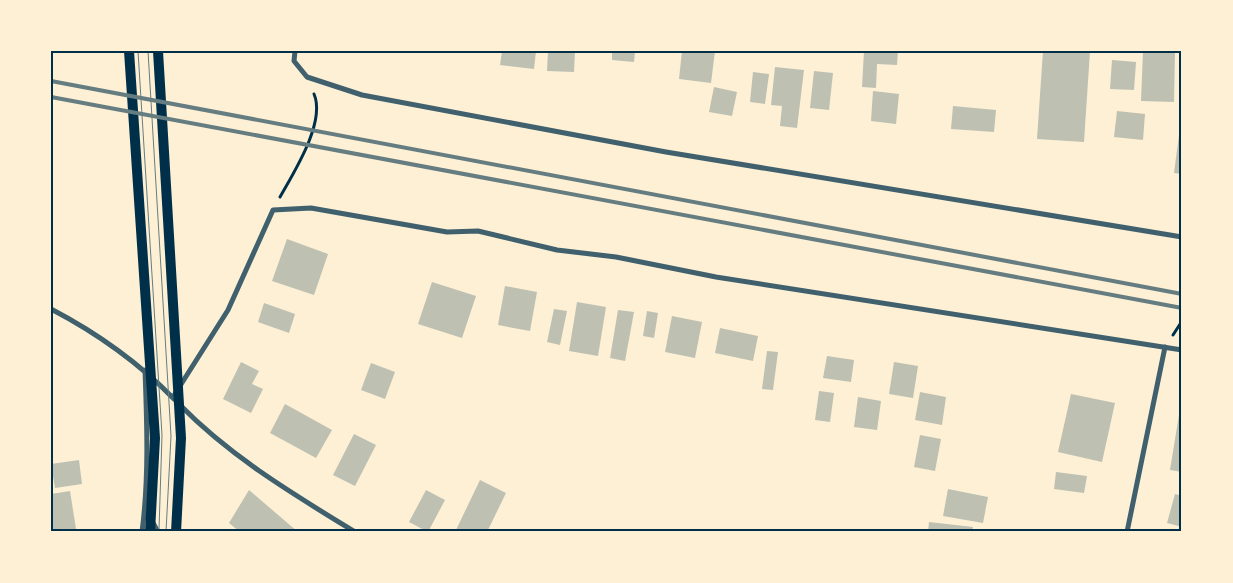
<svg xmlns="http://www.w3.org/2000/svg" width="1233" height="583" viewBox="0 0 1233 583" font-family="Arial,sans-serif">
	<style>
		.building { fill: #bec0b2 }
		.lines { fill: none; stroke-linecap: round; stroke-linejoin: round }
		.path { stroke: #003049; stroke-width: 3 }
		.minor { stroke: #3f606c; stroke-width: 5 }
		.secondary { stroke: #003049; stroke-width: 10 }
		.tram { stroke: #657d81; stroke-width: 1 }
		.rail { stroke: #657d81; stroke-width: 4 }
		.neatline { fill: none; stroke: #003049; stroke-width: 2 }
	</style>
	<rect width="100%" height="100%" fill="#fdf0d5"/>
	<g class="building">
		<path d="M502,51H536L534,69L500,65Z"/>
		<path d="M548,51H575L574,72L547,71Z"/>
		<path d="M612,51H635L634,62L612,60Z"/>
		<path d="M682,51H715L711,83L679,79Z"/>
		<path d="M864,51H898L897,65L877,64L876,88L862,87Z"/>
		<path d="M1043,51H1090L1084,142L1037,139Z"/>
		<path d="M1143,51H1175L1174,102L1141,101Z"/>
		<path d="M1112,60L1136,62L1134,90L1110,89Z"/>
		<path d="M775,67L804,70L797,128L780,126L782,106L771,105Z"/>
		<path d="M814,71L833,73L829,110L810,108Z"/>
		<path d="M753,72L769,74L765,104L750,102Z"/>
		<path d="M714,87L737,92L732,116L709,112Z"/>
		<path d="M873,91L899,94L896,124L871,121Z"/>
		<path d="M953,106L996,110L994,132L951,129Z"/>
		<path d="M1117,111L1145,114L1143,140L1114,137Z"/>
		<path d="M1179,135L1182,136V174L1174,173Z"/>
		<path d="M287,239L328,254L314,295L272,281Z"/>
		<path d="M432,282L476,296L462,338L418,324Z"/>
		<path d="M505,286L537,292L530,331L498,325Z"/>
		<path d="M577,302L606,307L598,356L569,351Z"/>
		<path d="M264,303L295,314L289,333L258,322Z"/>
		<path d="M554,309L567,311L560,345L547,342Z"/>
		<path d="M618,310L634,312L625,361L610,358Z"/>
		<path d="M647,311L658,313L654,338L643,336Z"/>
		<path d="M672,316L702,322L695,358L665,352Z"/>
		<path d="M720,328L758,336L753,361L715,353Z"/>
		<path d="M767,351L778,352L773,390L762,389Z"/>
		<path d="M827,356L854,360L851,382L823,378Z"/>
		<path d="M241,362L259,371L252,384L263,389L251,413L223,399Z"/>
		<path d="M894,362L918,366L913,398L889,394Z"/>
		<path d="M371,363L395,372L385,399L361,390Z"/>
		<path d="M819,391L834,393L830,422L815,420Z"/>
		<path d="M920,392L946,397L942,425L915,420Z"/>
		<path d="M1071,394L1115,403L1102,462L1058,452Z"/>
		<path d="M858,397L881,401L877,430L854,427Z"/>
		<path d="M285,404L332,430L316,458L270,433Z"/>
		<path d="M1179,415L1182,416V472L1170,470Z"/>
		<path d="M354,434L376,445L355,486L333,475Z"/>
		<path d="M920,435L941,439L935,471L914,467Z"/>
		<path d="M79,460L82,484L55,488L51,464Z"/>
		<path d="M1056,472L1087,476L1084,493L1054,489Z"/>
		<path d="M480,480L506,493L487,532H459L456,530Z"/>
		<path d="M948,489L988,497L983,523L943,516Z"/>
		<path d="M249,490L298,532H240L229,523Z"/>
		<path d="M426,490L445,500L428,532L409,522Z"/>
		<path d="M70,491L76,529L51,532V494Z"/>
		<path d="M1175,494L1182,496V527L1167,523Z"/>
		<path d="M929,522L973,527L972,532H928Z"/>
	</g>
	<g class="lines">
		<g class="path">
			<path d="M280,197C294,172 326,122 314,94"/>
			<path d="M1173,335L1182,321"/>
		</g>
		<g class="minor">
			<path d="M295,51L294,61L307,77L362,95L666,152L1182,237"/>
			<path d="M51,309C97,333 138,362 174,399"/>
			<path d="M173,397L228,310L273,210L311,208L447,232L478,231L557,250L616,257L716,277L1182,350"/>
			<path d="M180,405C231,457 293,494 355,532"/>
			<path d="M152,521L158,532"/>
			<path d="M142,532C149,478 147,424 145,370"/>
			<path d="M1127,532L1165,347"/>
		</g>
		<g class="secondary">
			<path d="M129,51L155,438L150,532"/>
			<path d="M158,51L181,438L176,532"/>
		</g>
		<g class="tram">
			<path d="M138,51L162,435L159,530"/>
			<path d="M148,51L171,436L166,532"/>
		</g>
		<g class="rail">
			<path d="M51,81L1182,294"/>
			<path d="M51,97L1182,308"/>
		</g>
	</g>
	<rect width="1233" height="583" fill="none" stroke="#fdf0d5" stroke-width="105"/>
	<rect x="52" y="52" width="1128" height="478" class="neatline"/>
</svg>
